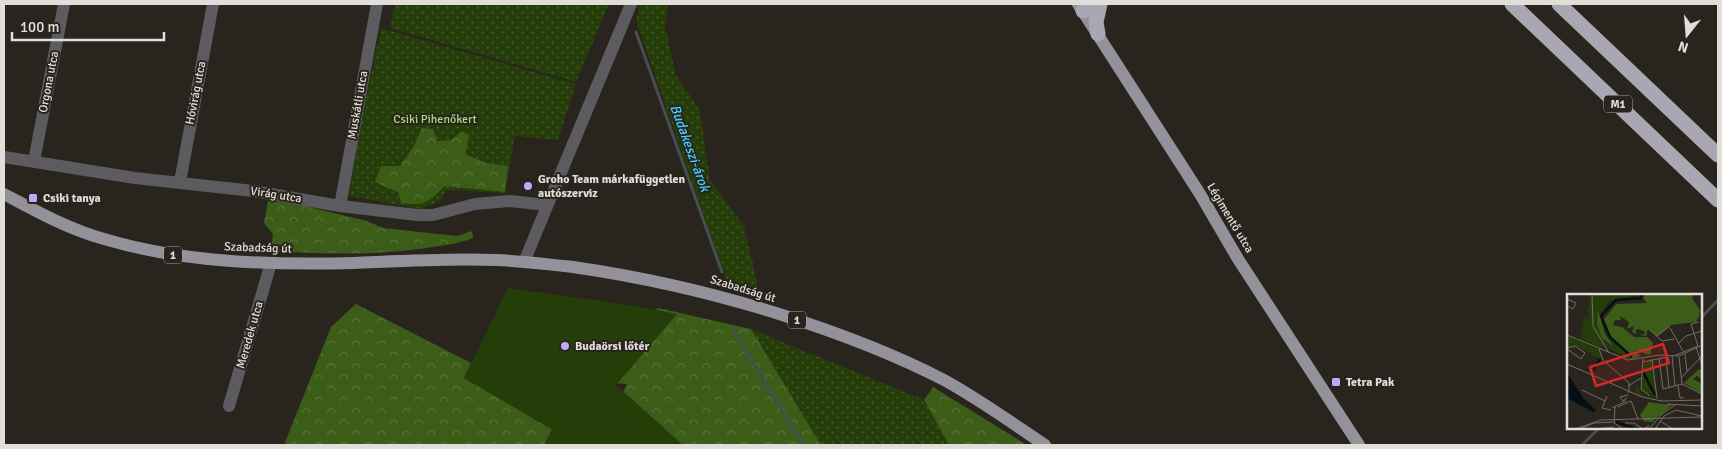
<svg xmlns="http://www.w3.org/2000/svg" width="1722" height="449" viewBox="0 0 1722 449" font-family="Signika,sans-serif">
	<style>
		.grass { fill: url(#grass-dots) }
		.forest { fill: url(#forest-crowns) }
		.pitch { fill: #243d09 }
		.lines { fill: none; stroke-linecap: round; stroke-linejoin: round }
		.stream { stroke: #464e50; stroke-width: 3 }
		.minor { stroke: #5c5c60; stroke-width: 12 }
		.major { stroke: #93929a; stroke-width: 12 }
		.highway { stroke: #a9a7b2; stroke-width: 15 }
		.poi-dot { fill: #c2a8f2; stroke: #29241d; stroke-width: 2 }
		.labels { text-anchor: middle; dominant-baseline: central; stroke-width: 4; stroke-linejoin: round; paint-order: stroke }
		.shield { fill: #29241d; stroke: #aaa6a1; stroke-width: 1 }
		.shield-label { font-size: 11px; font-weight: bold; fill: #e1ded9 }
		.street-label { font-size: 12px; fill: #e1ded9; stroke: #29241d }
		.park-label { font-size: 12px; fill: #aadd7f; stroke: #29241d }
		.poi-label { font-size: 12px; font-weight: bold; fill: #e1ded9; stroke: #29241d; text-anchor: start }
		.water-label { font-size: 14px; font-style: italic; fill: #3ed3fe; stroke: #29241d }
		.inset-river { fill: none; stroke: #041015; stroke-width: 2.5 }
		.inset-road { fill: none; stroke: #736e68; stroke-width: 1 }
		.view { fill: #d62828; fill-opacity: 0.15; stroke: #d62828; stroke-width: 2.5 }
		.inset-edge { fill: none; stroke: #e1ded9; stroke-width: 2.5 }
	</style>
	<defs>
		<pattern id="grass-dots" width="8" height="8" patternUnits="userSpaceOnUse" patternTransform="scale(1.25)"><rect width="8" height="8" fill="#243d09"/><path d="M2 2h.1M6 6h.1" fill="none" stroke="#44592c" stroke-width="1.8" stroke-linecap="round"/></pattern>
		<pattern id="forest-crowns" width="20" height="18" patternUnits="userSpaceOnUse" patternTransform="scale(1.25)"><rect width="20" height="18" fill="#3b5d18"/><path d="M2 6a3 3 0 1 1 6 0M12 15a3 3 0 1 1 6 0" fill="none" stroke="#577439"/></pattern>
	</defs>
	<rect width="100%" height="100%" fill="#29241d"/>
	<g class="grass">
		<path d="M395,4H609L576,82L390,28Z"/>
		<path d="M640,4H668L665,27L676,75L700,110L710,180L744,226L759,291L726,279L636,21Z"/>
		<path d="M381,28L576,84L558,140L515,136L505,193L447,190L439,202L420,209L349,196L362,118Z"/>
		<path d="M751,329L924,400L949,445H821Z"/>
	</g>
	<g class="forest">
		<path d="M422,128L433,129L437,141L451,140L462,131L469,135L465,154L486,163L508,166L505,192L445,186C427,203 426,206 401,203L398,192L375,182L381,166H400L414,146Z"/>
		<path d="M268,201L292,203L367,221L383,228L457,236L472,231L473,238C460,243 447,245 432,247C379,256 324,254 271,251L273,234L264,223Z"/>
		<path d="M356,304L471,363L464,378L562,435L574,445H284L331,327Z"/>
		<path d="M658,308L751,329L821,445H639L618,403L627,384L595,382L632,323Z"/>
		<path d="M933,387L1027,445H949L924,400Z"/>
	</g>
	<path class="pitch" d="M508,288L637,306L677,314L616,385L683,445H544L552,429L464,378Z"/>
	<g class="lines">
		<g class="stream">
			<path d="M636,32L722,272"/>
			<path d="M1701,318L1718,300"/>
			<path d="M732,329L804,445"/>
			<path d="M1582,445L1599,428"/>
		</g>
		<g class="minor">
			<path d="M4,157L135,178L253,191L340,206L417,215H433L475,204L510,201L547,205"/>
			<path d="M34,161L64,4"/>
			<path d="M180,182L213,4"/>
			<path d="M340,206L377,4"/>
			<path d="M524,262L631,4"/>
			<path d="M229,406L271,263"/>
		</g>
		<g class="major">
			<path d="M1078,4L1200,194L1238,259L1359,445"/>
			<path d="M4,194C36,211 68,229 104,239C185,263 269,265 354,263C401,261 449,258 496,260C522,261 547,264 573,267C642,277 709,292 776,313C833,331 890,352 944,380C979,399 1012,423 1045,445"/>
		</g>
		<g class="highway">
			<path d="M1512,4L1718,200"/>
			<path d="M1559,4L1718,155"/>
			<path d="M1083,11L1093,4"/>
			<path d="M1098,34L1096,22L1100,4"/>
		</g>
	</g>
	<g class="poi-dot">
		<circle cx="528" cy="186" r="5"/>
		<rect x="28" y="193" width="10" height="10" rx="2.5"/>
		<circle cx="565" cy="346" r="5"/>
		<rect x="1331" y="377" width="10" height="10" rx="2.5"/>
	</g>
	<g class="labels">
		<g class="shield">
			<rect x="1604" y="95.5" width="28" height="17" rx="4"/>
			<rect x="164" y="246.5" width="18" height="17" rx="4"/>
			<rect x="788" y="311.5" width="18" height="17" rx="4"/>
		</g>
		<g class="shield-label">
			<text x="1618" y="104">M1</text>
			<text x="173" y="255">1</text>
			<text x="797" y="320">1</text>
		</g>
		<g class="street-label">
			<text transform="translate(49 82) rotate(-79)">Orgona utca</text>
			<text transform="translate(196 93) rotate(-79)">Hóvirág utca</text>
			<text transform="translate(358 105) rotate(-80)">Muskátli utca</text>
			<text transform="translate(276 195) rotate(9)">Virág utca</text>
			<text transform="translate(1230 218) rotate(59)">Légimentő utca</text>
			<text transform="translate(258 248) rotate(2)">Szabadság út</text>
			<text transform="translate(743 289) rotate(17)">Szabadság út</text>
			<text transform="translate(250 335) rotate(-74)">Meredek utca</text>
		</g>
		<g class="park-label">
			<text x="435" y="119">Csiki Pihenőkert</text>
		</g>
		<g class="poi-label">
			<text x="538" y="179">Groho Team márkafüggetlen<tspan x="538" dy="14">autószerviz</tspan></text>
			<text x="43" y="198">Csiki tanya</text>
			<text x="575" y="346">Budaörsi lőtér</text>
			<text x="1346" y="382">Tetra Pak</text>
		</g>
		<g class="water-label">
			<text transform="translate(690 148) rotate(70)">Budakeszi-árok</text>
		</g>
	</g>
	<g transform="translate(1567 294)">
		<rect width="135" height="135" fill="#29241d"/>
		<path d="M24,0H76L43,7L34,19L31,15L38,49L47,52L38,38L66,65L58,64L36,50L34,54L13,45L18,22L23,28L21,16ZM0,42L32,56L35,66L7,51L0,53ZM85,66L90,104L75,97V101L83,105L68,100L69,90L74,101L77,71Z" fill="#243d09"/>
		<path d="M78,0H127L125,4L133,16L132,23L129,28L104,31L90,42L81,35L79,42L72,41L78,40L77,37L69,35V40L65,38L67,32L60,35L62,28L53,22L54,26H48L46,31L55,33L67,43H80L86,49L83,61L66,56L74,62L66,65L43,44L37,25L49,10L80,9L76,4ZM31,15L38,40L47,53L35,44L30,30ZM131,76H135V85L130,82L126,85L135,90V99L117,89ZM82,108L87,109L105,111L85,128L77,127L73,121Z" fill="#3b5d18"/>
		<path d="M0,79L17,105L30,117L26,118L0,104Z" fill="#041015"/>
		<path class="inset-river" d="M65,63L43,43L34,22L49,6L74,4L75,1M76,78L88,101M25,79L33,65M49,128L69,135"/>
		<path class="inset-road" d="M25,0L26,32L42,59M0,5L9,9L6,15L0,12M103,34L116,57M82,35L95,47L107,45M0,41L61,66L93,61L112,62L135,51M90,42L103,32M111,50L119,42L135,37M129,53L135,71M0,54L8,52L18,59L14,65L0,55M32,55L36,66L62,89V99M118,60L120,77M109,61L131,52L124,30L132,28M105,62L108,92M99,63L102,94M112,63L115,90M92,64L96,95L115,90M76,65L74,95L83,102M85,65L90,104M76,68L100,63M0,70L75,103L95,107L135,106M114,84L135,62M115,90L135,100M61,92L74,84M111,92L113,104H117M15,96L38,107M40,102L35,114L44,116M60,104L56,107L53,103L61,101M100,110L135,112M48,113L47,129L56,135M51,113L64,107L71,125M45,114L59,107M93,127L106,135M58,129H67L76,135L82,132M8,135L34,126L135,123M13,135L27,129L46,128M28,135L47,133M82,135L95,120L108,111M88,135L97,122L109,116L135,122"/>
		<path class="view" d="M96,50L102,69L29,92L23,73Z"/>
		<rect width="135" height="135" class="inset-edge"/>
	</g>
	<rect width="1722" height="449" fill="none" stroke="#e1ded9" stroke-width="10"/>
	<g transform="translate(1687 35) rotate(197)" stroke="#29241d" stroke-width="4" paint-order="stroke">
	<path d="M0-4L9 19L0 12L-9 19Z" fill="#e1ded9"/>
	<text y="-8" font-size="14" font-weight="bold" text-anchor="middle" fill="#e1ded9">N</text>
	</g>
	<path d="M12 32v8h152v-8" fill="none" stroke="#e1ded9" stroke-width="2.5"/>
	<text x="20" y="32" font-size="15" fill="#e1ded9" stroke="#29241d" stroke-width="4" paint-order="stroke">100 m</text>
</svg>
